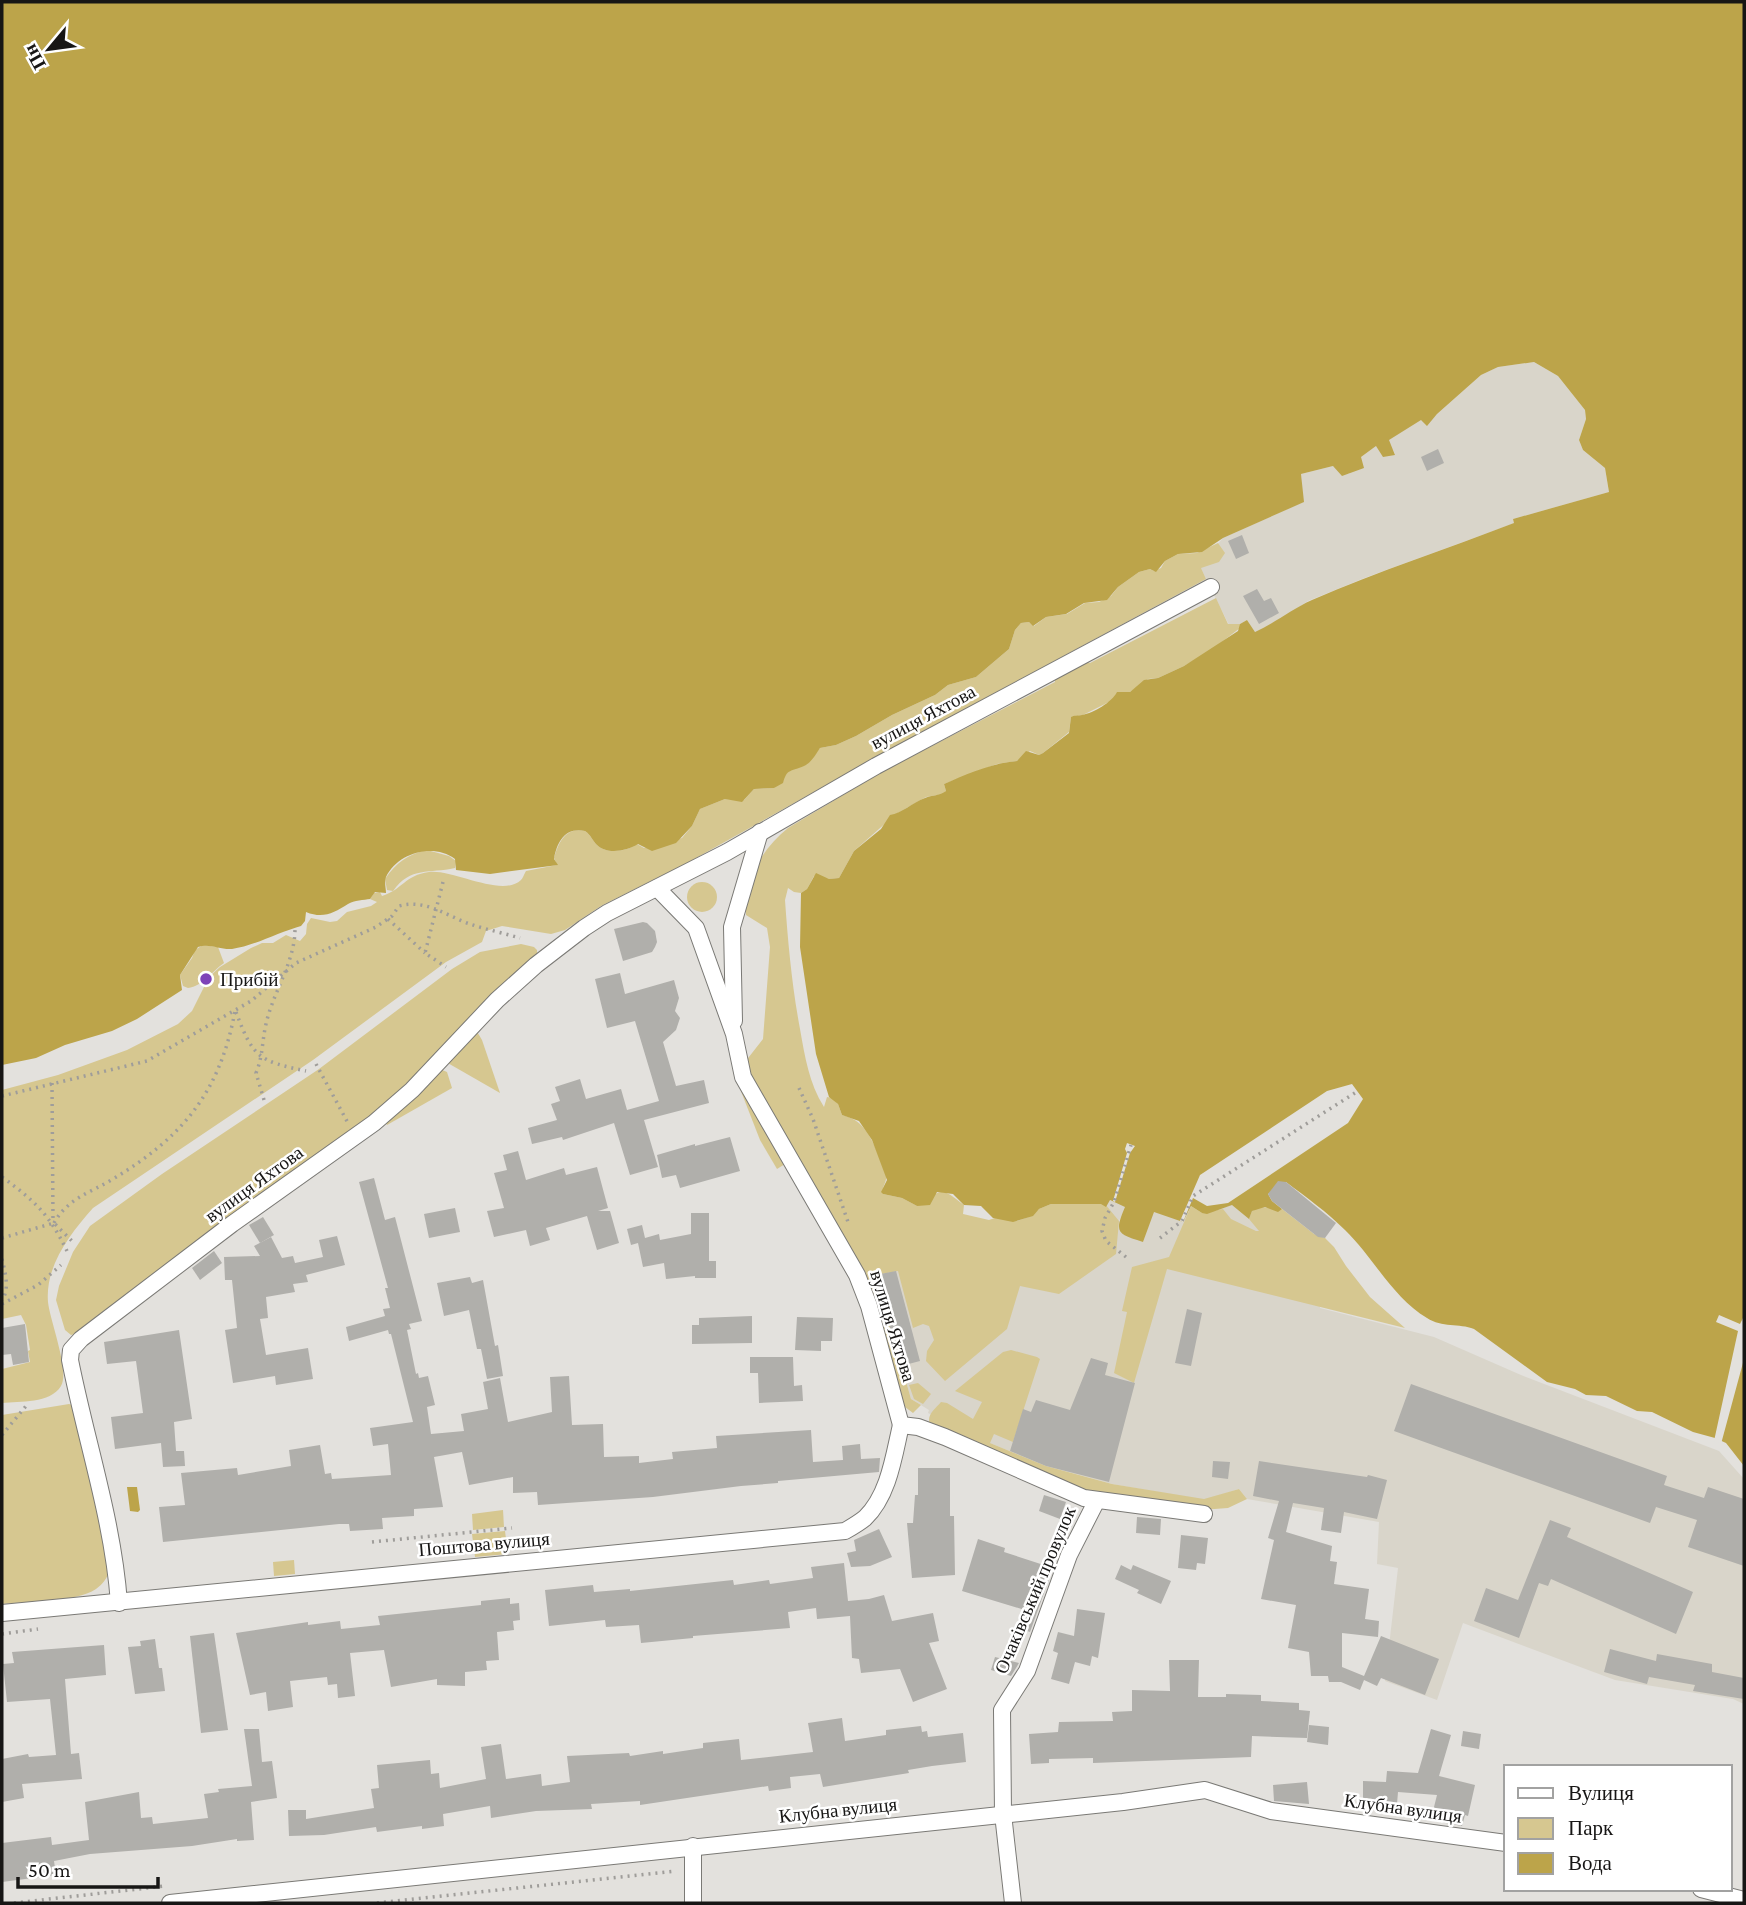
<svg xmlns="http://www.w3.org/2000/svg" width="1746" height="1905" viewBox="0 0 1746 1905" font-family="'Crimson Pro',serif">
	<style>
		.built { fill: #d9d5ca }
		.green { fill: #d6c790 }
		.water { fill: #bca44a }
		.pier { fill: #e3e1dd }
		.building { fill: #b0afab }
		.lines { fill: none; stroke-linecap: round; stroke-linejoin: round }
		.street-casing { stroke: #7a7975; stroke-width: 18 }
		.path { stroke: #9f9d9a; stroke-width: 3.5; stroke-dasharray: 2 5; stroke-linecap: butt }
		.street { stroke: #fff; stroke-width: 16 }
		.poi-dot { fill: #7e42b8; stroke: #fff; stroke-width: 2.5 }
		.labels { text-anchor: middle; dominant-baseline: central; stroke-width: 5; stroke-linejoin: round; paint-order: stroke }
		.street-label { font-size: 19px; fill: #171615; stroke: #fff }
		.poi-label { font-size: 19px; fill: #171615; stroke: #fff; text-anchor: start }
	</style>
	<rect width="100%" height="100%" fill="#e3e1dd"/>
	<g class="built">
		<path d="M1534,362L1558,376L1585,410L1586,419L1579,440L1583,450L1605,468L1609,492L1513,519L1515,523L1367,577L1308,601L1273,625L1255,632L1247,620L1240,624L1229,625L1199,565L1223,538L1303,502L1301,474L1333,466L1349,474L1361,457L1376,446L1395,454L1388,440L1421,419L1427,425L1437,414L1481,375L1498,367Z"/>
		<path d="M1109,1200L1126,1206L1119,1221L1143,1242L1153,1212L1207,1214L1231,1205L1282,1209L1318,1237L1325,1238L1332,1254L1320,1308L1434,1337L1521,1375L1719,1451L1744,1479V1704L1733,1699L1615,1680L1463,1623L1437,1700L1385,1681L1398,1568L1377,1564L1379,1522L1247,1499L1239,1489L1204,1500L1112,1484L1046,1466L990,1443L928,1413L929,1410L911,1399L875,1275L989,1220L1097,1205Z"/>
	</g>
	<g class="green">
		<path d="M1218,543L1225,553L1219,562L1201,568L1206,579L871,760L687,863L601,906L565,930L551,934L502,926L486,931L482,942L446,962L313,1060L93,1208C70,1234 45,1266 48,1302C50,1321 70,1371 61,1386C50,1404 20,1401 2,1403V1369L30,1362L28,1351L30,1350L26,1325L21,1315L2,1319V1090L58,1075L127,1050L178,1024L192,1011L209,977L220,967L251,948L262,943H273L286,935L300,941L306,934L307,924L311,918L330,922L337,921L347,912L371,906L377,902L370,899L374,893L380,892L382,896C402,890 405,875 429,872C453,869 502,898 521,880C523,878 524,874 526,871L557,865L554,858C559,841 566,827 585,831C591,835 592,840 597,845C607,855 628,851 637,844L644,848L682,838L692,826L700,809L725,799L744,800L754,789L774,788L790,769L808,763L820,748L836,745L856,736L892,715L935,695L948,685L976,677L1009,649L1015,630L1021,623L1029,622L1034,626L1046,617L1067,614L1085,603L1099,602L1111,596L1118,587L1139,572L1150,569L1154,571L1161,568L1165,561L1178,554L1197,553Z"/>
		<path d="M1216,598L1228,624H1240V628L1210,651L1184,666L1158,678L1148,679L1130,692H1120L1111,701L1083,715L1071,717L1069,732L1043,753L1039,755L1030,751L1017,761L997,764L944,784L946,791L943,794L926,797L896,814L854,851L839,878L829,879L814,876L807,889L801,893L794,892L788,888L785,900C788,943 792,986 800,1029C805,1057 809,1083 824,1107L827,1097L832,1098L838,1104L842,1115C870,1121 875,1150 886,1173C888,1182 881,1186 883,1194L902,1198L917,1206C942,1190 939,1185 964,1205L963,1214L989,1220L998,1217L1017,1221L1029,1217L1039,1209L1051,1204H1105L1119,1221L1116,1254L1059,1294L1020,1286L1007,1329L945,1381L926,1361L927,1351L934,1340L929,1326L923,1324L913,1328L898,1271L876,1275L911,1399L921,1405L913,1413L901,1404L884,1342L756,1090L745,1062L763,1039L770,947L767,928L746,915C745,879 761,850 788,828L880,773L1055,682V678L1087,662L1090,663Z"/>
		<path d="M427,850L449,856L456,861L455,868C429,874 411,866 393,891L387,890L385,879C396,863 408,854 427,850Z"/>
		<circle cx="702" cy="897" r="15"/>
		<path d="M521,944L534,947L537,950V956L431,1063L379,1112L79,1333L71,1335L65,1330L56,1300L59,1286L73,1252L90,1226L162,1174L319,1069L452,969L480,952Z"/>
		<path d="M203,945L218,947L224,963C211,972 203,986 188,988L183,986L180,975L192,958L195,950Z"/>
		<path d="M476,1030L482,1040L500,1093L446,1062Z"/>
		<path d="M440,1069L447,1072L452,1088L387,1125L385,1121Z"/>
		<path d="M737,1081L785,1164L777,1169L760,1140Z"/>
		<path d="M1191,1206L1202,1213L1223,1209L1231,1219L1256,1231H1259L1249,1219L1252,1211L1260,1207L1282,1209L1314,1234L1325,1238L1334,1247L1346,1266L1370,1297L1405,1328L1167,1269L1134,1383L1114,1373L1127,1312L1122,1311L1132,1267L1169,1257Z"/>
		<path d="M1011,1350L1037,1357L1040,1359L1039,1362L1013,1442L994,1434L990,1443L1046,1466L1112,1484L1204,1499L1239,1489L1247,1499L1228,1508L1201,1510L1085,1494L930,1425C926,1415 935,1409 941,1402L947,1403L973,1419L982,1402L955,1391L1003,1352Z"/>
		<path d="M918,1383L931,1394L923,1404L914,1399L909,1385Z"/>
		<path d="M69,1404L72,1405L96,1476L110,1571C106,1579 103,1584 96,1589C75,1603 27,1601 2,1604V1415Z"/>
		<path d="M503,1510L504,1527L473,1530L472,1514Z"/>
		<path d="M505,1531L508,1554L475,1557L472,1534Z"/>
		<path d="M294,1560L295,1574L274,1576L273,1562Z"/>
	</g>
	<g class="water">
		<path d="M2,2H1744V1466L1726,1443L1715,1438L1693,1432L1652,1412L1637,1411L1606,1396L1586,1395L1575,1389L1547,1382L1474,1329C1459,1323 1442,1328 1427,1318C1393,1298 1373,1257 1345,1230C1327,1212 1306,1197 1286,1182L1268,1194L1272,1201L1282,1209L1278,1212L1265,1207L1252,1211L1249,1219L1232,1205L1207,1214L1202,1213L1191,1206L1183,1222L1154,1212L1143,1242C1117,1234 1114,1233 1125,1207L1110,1200L1106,1207L1101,1204H1051L1039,1209L1033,1216L1013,1222L993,1218L981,1206L964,1205L953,1194L937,1192L930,1205L917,1206L902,1198L883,1194L881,1192L887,1180L872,1140L859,1121L842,1115L838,1104L829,1097L816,1054L800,947L801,893L807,889L816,873L829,879L839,878L854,851L881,829L890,815C902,813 912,803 925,798C932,795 940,796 946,791L944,784C967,774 992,763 1017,761L1026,751L1039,755L1043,753L1069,733L1071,717C1074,715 1078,716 1082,715C1094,713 1112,702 1117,692H1130L1144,680L1158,678L1184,666L1238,631L1240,624L1247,620L1255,632C1275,623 1292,609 1312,600C1378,571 1447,549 1514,523L1513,519L1609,492L1605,468L1583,450L1579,440L1586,419L1585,410L1558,376L1534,362L1498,367L1481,375L1437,414L1427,426L1421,420L1389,440L1395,455L1383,457L1376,446L1361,457L1364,468L1342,476L1333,466L1301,474L1304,502L1223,538L1202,552L1178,554L1165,561L1156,572L1150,569L1139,572L1118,587L1107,600L1084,603L1066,614L1046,617L1033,626L1029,622L1021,623L1015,630L1009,649L976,677L948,685L935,695L892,715L856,736L836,745L820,748C816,754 811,763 804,766C791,772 787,768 783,783L774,788L754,789L742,802L725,799L700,809L692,826L676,843L652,851L638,844C627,851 607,855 597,845C592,840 591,835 585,831C565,827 557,842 554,859L558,865L490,874L456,870L455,859C434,843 398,852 386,877C384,882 386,888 386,893L375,892L370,899C364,900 354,900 348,904C334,913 323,919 306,912L305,921L301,926C279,932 254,946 232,949C220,950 210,943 198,947L180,975L182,990L137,1019L112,1031L65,1045L36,1058L2,1065Z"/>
		<path d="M127,1487H137L140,1510L138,1512L130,1511Z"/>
	</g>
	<g class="pier">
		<path d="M1352,1084L1363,1099L1348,1123L1228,1203L1207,1206L1193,1198L1183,1222L1180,1221L1200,1175L1327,1091Z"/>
		<path d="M1127,1143L1135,1146L1130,1153L1115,1202L1113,1201L1127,1153L1125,1149Z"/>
		<path d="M1719,1315L1740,1324L1744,1316V1359L1721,1444L1714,1441L1738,1331L1716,1322Z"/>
	</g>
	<g class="building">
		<path d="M1438,449L1444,463L1427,471L1421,457Z"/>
		<path d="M1242,535L1249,553L1236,559L1228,541Z"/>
		<path d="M1257,589L1264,601L1271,598L1279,613L1259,624L1243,596Z"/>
		<path d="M643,922L647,923L655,931L657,942L655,947L652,952L623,961L614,929Z"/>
		<path d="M620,973L625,994L674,980L679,998L675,1011L680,1018L676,1030L663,1042L676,1086L704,1080L709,1103L644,1120L658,1167L630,1175L614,1123L563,1140L562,1137L532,1144L528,1128L557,1120L551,1104L560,1101L555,1087L580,1079L586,1099L621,1089L627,1110L659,1101L635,1021L607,1028L595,979Z"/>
		<path d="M730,1137L740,1171L680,1188L676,1175L662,1178L657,1155L695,1144V1146Z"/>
		<path d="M518,1151L526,1180L564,1168L566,1175L597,1167L608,1208L598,1211H610L619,1243L597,1250L587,1216L546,1228L550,1240L530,1246L526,1230L494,1237L487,1211L504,1208L494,1173L507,1170L503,1155Z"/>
		<path d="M374,1178L385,1220L395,1217L422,1321L409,1324L411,1329L407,1330L416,1374L418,1373L419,1378L428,1376L435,1405L427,1407L431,1434L464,1431L461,1414L488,1409L483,1382L500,1378L508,1422L552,1412L550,1377L569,1376L572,1425L603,1424L604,1457L639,1456V1463L673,1459L672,1452L717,1448L716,1436L811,1430L813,1462L843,1460L842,1446L860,1444L861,1459L880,1458L879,1472L778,1481V1483L741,1486L653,1497L538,1505L537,1492L513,1493V1477L469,1485L462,1452L434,1457L443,1507L414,1509V1516L382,1518L383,1529L350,1531L349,1524H339L163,1542L159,1507L185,1505L181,1473L237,1468L238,1475L291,1466L289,1450L320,1445L325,1474L331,1473L332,1479L391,1475L388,1444L373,1446L370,1428L413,1422L391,1334H389L388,1330L349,1341L346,1327L385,1316L383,1309L390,1308L385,1288H388L359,1182Z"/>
		<path d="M1278,1181L1286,1182L1336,1223L1325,1238L1318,1237L1272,1201L1268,1194Z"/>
		<path d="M455,1208L460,1232L429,1238L424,1214Z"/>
		<path d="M691,1213H709V1261H716V1278H695V1276L666,1279L664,1263L643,1267L638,1243L631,1245L627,1229L642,1225L645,1238L659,1234L660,1240L691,1234Z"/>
		<path d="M263,1217L274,1235L260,1243L249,1225Z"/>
		<path d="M337,1236L345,1265L306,1275L308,1282L293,1284L295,1292L266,1297L268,1318L260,1319L266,1355L308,1348L313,1379L276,1385L275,1376L233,1383L225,1330L237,1328L232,1280H225L224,1257L260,1256L254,1246L271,1237L282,1258L293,1256L295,1263L323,1257L319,1240Z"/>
		<path d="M214,1251L222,1263L200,1280L192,1268Z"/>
		<path d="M896,1271L920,1361L901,1366L875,1275Z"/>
		<path d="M470,1277L472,1283L483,1280L495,1346L498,1345L503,1376L487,1379L481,1349H477L469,1310L444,1316L437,1283Z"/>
		<path d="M1187,1309L1202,1313L1191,1366L1175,1363Z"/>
		<path d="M752,1316V1343L692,1344V1325H699V1318Z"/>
		<path d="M797,1317L833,1318L832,1341H821V1351L795,1350Z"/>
		<path d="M25,1324L29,1362L13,1365L11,1354L2,1355V1328Z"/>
		<path d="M179,1330L192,1419L174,1422L176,1451H184L185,1466L163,1467L161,1443L115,1449L111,1417L143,1413L136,1361L107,1364L104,1342Z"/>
		<path d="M750,1357H793L794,1386L802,1385L803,1401L759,1403L758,1373H750Z"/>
		<path d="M1091,1358L1108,1363L1105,1375L1135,1383L1109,1482L1046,1466L1010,1451L1023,1409L1031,1412L1036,1400L1070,1410Z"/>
		<path d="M1411,1384L1667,1476L1664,1485L1704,1498L1708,1487L1744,1499V1566L1688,1547L1697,1520L1656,1507L1650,1523L1394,1431Z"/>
		<path d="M1213,1461L1230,1462L1228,1479L1212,1477Z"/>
		<path d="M1259,1461L1367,1477L1368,1475L1387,1480L1377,1519L1344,1512L1341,1533L1321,1530L1324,1508L1293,1503L1286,1532L1332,1546L1330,1561L1337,1562L1334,1584L1369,1589L1365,1619L1379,1621L1378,1637L1342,1633V1667L1364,1676L1381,1636L1439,1659L1425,1695L1381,1678L1377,1686L1364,1680L1360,1690L1341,1682H1329L1328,1676H1311L1309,1652L1288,1648L1296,1605L1261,1599L1274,1540L1268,1538L1279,1501L1253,1496Z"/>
		<path d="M918,1468H950V1516H954L955,1575L912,1578L907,1523H913L915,1495H918Z"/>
		<path d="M1044,1495L1066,1502L1060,1519L1039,1511Z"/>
		<path d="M1137,1517L1161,1519L1160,1535L1136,1533Z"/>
		<path d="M1550,1520L1571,1528L1567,1537L1693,1592L1676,1634L1551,1579L1548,1586L1539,1583L1519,1638L1474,1621L1486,1588L1518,1600Z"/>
		<path d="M879,1529L892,1557L870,1566L851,1567L847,1553L856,1551L854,1540Z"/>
		<path d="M1181,1535L1208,1538L1205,1564L1197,1563L1196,1570L1178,1568Z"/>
		<path d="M978,1539L1005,1548L1004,1552L1053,1568L1030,1632L1021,1629L1028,1611L962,1591Z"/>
		<path d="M844,1563L848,1601L869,1599L884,1595L892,1621L933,1613L939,1641L929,1643L947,1689L913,1702L900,1669L861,1673L859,1659L852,1658L850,1616L817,1619L816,1608L788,1612L790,1628L693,1636V1638L641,1643L639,1625L606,1627L605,1620L549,1626L545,1590L593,1585L594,1592L630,1589V1591L733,1580L734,1585L769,1580L770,1584L813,1578L811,1567Z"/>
		<path d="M1121,1565L1131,1570L1133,1565L1171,1581L1161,1604L1137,1593L1139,1590L1115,1579Z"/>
		<path d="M510,1598V1604L519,1603L520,1620L513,1621L514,1630L497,1632L499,1660L486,1661L487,1670L465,1672V1686L437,1685V1679L391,1687L384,1650L350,1653L355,1696L338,1698L337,1684L328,1685L327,1677L290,1681L293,1707L268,1711L266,1692L250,1695L236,1633L308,1622V1625L340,1621L341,1629L380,1625L378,1616L481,1605V1601Z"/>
		<path d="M1077,1609L1105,1613L1098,1658L1092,1656L1090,1666L1075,1662L1069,1684L1051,1679L1058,1653L1053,1651L1058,1632L1074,1636Z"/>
		<path d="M214,1633L228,1730L201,1733L190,1636Z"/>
		<path d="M155,1639L159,1668H162L165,1691L135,1694L128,1647L141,1646L140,1641Z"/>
		<path d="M104,1645L106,1675L65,1679L71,1754L79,1753L82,1779L22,1784L24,1798L2,1802V1759L28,1754L29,1757L56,1755L50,1699L7,1702L3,1664L14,1663L12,1652Z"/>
		<path d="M1610,1649L1656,1661L1657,1654L1712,1664V1672L1744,1678V1699L1693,1691L1695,1685L1649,1677L1647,1684L1604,1672Z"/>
		<path d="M995,1657L1019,1663L1011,1676L991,1670Z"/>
		<path d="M1169,1660H1199L1198,1697H1226V1694L1261,1695V1701L1299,1703V1710L1310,1711L1307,1738L1252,1736L1251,1757L1093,1763V1758L1049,1759V1763L1031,1764L1029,1734L1058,1732L1059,1722L1113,1721L1112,1712L1132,1711V1690L1170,1691Z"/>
		<path d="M842,1718L845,1741L886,1735V1730L921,1726L922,1732L927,1731L928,1737L963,1733L966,1762L932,1766L908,1770L909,1773L823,1787L820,1774L790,1777L791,1788L769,1791L768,1786L640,1805V1801L591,1804L592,1809L536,1811L491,1818L490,1806L443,1814L444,1826L422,1829V1826L377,1832L376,1827L324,1835L289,1836L288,1810H306V1819L374,1808L371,1789L379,1788L377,1765L430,1760L431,1774L439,1773L440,1788L486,1779L481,1747L501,1744L506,1779L541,1774L542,1786L570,1782L567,1756L629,1753L630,1756L663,1751V1754L703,1748V1743L739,1739L741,1760L813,1752L808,1723Z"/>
		<path d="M1309,1725L1329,1727L1328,1745L1307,1742Z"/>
		<path d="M244,1729H259L262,1762L272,1761L277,1798L251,1802L254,1840L237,1841V1839L192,1846L90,1854L54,1861L56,1875L2,1882V1843L51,1837L52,1845L89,1840L85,1802L139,1792L141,1818L152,1817L153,1824L208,1818L204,1794L219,1792L218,1789L252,1786Z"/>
		<path d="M1431,1729L1451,1735L1439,1776L1475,1785L1468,1816L1465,1815L1462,1826L1440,1822L1442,1814L1433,1811L1437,1795L1398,1792L1397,1804L1363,1802V1781L1386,1782L1387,1771L1418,1773Z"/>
		<path d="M1463,1731L1481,1734L1479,1749L1461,1746Z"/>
		<path d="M1307,1782L1309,1804L1274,1801L1273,1785Z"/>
	</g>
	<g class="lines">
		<g class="street-casing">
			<g id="street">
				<path d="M657,888L696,928L734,1034L743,1077L857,1275L869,1306L901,1425"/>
				<path d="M734,1021L732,927L760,832"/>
				<path d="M901,1425L918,1427L945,1437L1084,1498L1204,1514"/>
				<path d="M119,1603C113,1520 86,1441 70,1360L71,1350L81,1339L232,1224L374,1123L412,1090L497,1000L536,965L584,928L607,913L727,852L876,766L1211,587"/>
				<path d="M2,1613L845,1531C852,1527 859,1523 865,1518C889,1495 894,1455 901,1425"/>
				<path d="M693,1846V1903"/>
				<path d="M1701,1889L1744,1900"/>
				<path d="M170,1903L1123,1802L1205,1790L1271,1811L1506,1843"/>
				<path d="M1013,1903L1003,1814L1002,1710L1027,1671L1069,1555L1097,1500"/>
			</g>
		</g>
		<g class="path">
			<path d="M443,882L425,953L446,967"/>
			<path d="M388,919L425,953"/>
			<path d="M236,1012C253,1058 259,1061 306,1071"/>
			<path d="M316,1064L348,1123"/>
			<path d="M52,1083L53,1221"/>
			<path d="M799,1088L813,1119L849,1225"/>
			<path d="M2,1096L147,1061L251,1001L296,963L376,927L392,916L399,906C424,899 444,914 467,923C484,929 503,933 520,938"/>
			<path d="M264,1100L256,1073C263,1056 262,1041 266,1024C273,992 295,962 295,929"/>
			<path d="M2,1177C35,1201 49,1214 67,1251"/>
			<path d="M54,1223C68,1198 90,1193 113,1179C183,1137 220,1092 235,1011"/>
			<path d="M2,1238L54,1223L72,1241"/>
			<path d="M1160,1238L1182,1221L1193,1196L1358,1091"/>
			<path d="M1126,1257L1106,1241L1102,1231L1105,1218L1114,1202L1131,1145"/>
			<path d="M2,1259C5,1272 10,1289 2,1300"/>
			<path d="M2,1304L38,1285L61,1265"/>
			<path d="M2,1435L26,1406"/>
			<path d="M372,1542L512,1528"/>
			<path d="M2,1634L38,1629"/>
			<path d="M14,1903L165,1886"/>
			<path d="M377,1903L676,1871"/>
		</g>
		<use href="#street" class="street"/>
	</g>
	<circle class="poi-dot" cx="206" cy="979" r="7"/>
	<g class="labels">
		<g class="street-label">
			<text transform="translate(923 717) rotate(-28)">вулиця Яхтова</text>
			<text transform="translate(254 1184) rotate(-36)">вулиця Яхтова</text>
			<text transform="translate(893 1326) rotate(73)">вулиця Яхтова</text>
			<text transform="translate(484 1544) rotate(-5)">Поштова вулиця</text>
			<text transform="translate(1035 1590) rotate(-67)">Очаківський провулок</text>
			<text transform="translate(1403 1808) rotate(8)">Клубна вулиця</text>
			<text transform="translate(838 1810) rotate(-6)">Клубна вулиця</text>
		</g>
		<g class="poi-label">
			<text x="220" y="979">Прибій</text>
		</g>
	</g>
	<rect width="1746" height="1905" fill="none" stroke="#171615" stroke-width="7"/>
	<rect x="1504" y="1765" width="228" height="126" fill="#ffffff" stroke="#a2a2a1" stroke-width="2"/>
	<rect x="1518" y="1788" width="35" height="10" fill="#ffffff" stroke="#a2a2a1" stroke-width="2"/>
	<text x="1568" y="1800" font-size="21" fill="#171615">Вулиця</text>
	<rect x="1518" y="1818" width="35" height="21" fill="#d6c790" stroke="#a2a2a1" stroke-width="2"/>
	<text x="1568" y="1835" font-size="21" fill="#171615">Парк</text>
	<rect x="1518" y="1853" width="35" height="21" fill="#bca44a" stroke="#a2a2a1" stroke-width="2"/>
	<text x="1568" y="1870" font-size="21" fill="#171615">Вода</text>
	<g transform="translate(49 49) rotate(241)" stroke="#ffffff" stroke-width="5" paint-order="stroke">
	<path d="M0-5L12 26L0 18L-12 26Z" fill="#171615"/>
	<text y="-10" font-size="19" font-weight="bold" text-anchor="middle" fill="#171615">Пн</text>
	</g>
	<path d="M18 1877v10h140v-10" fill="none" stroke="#171615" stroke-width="3.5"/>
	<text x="28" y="1877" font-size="21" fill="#171615" stroke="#ffffff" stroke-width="5" paint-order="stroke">50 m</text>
</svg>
